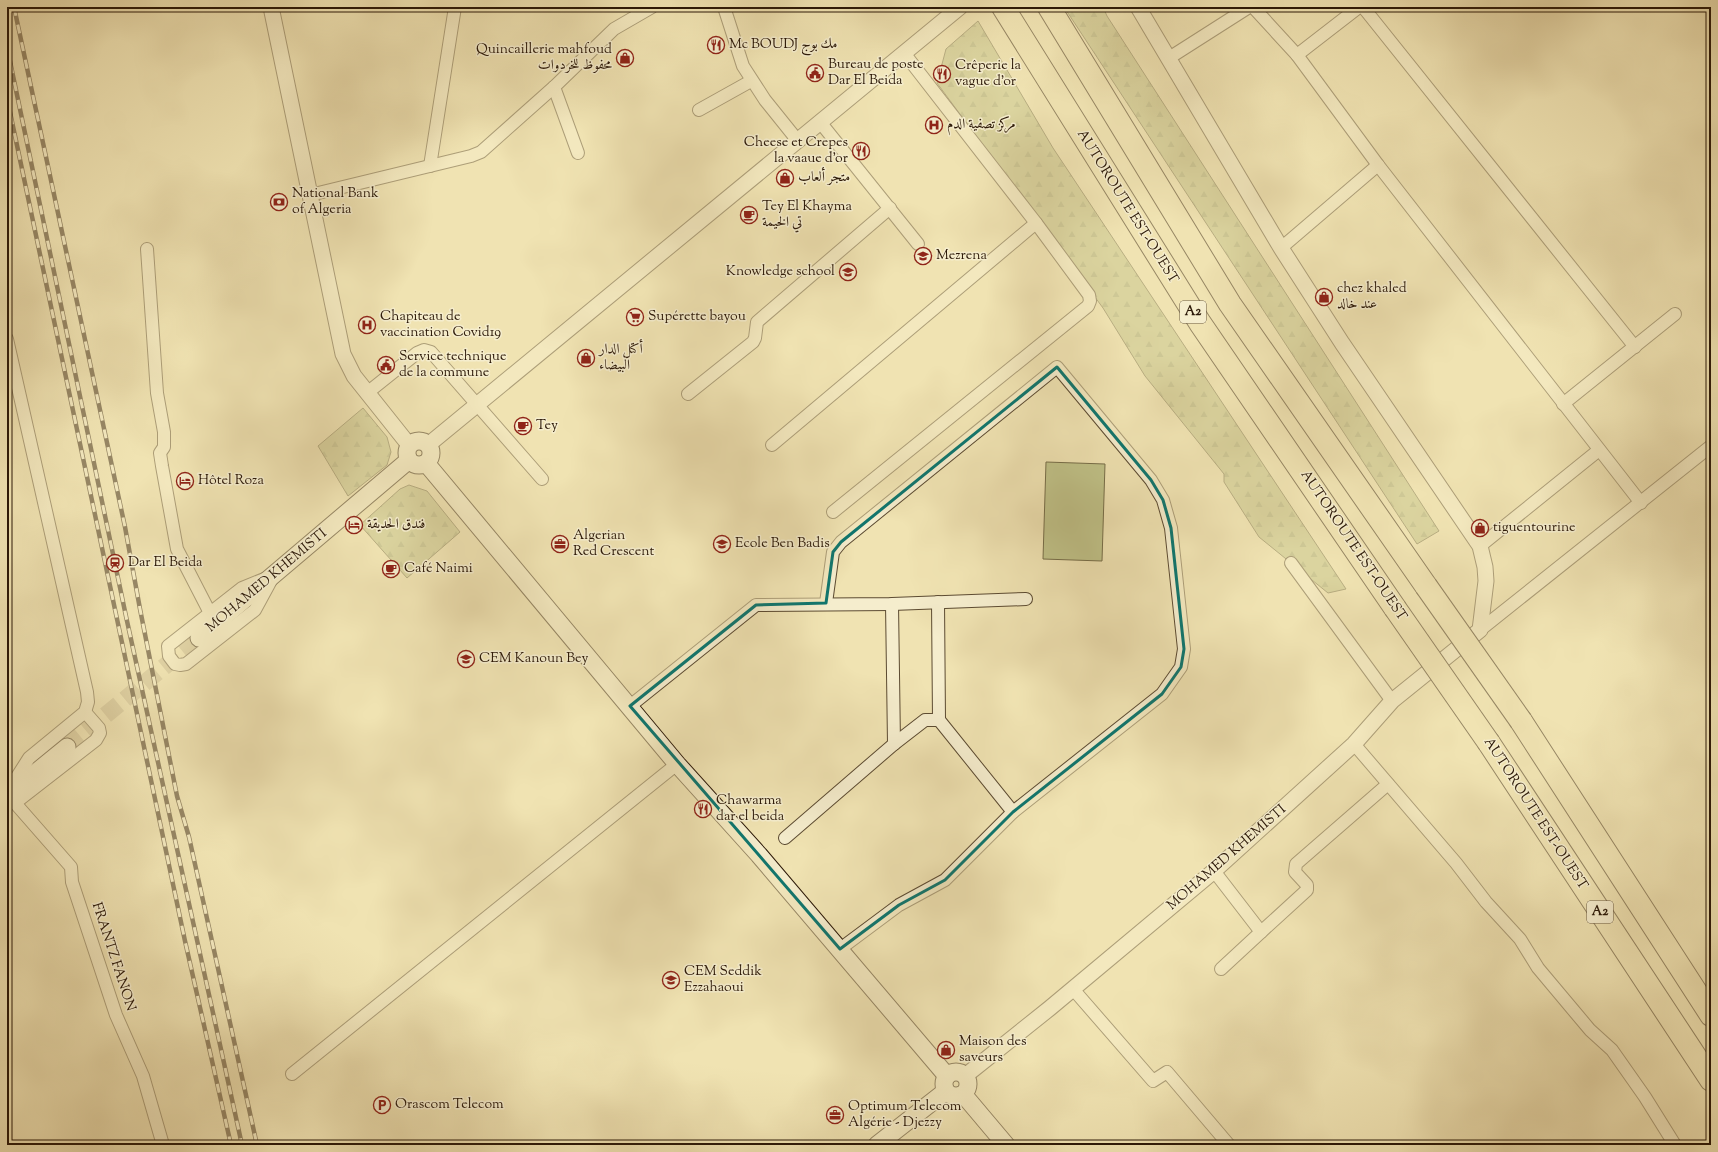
<svg xmlns="http://www.w3.org/2000/svg" width="1718" height="1152" viewBox="0 0 1718 1152" font-family="'Sorts Mill Goudy',Amiri,serif">
	<style>
		.forest { fill: url(#forest-firs); stroke: #766d48 }
		.pitch { fill: #c0c288; stroke: #766d48 }
		.lines { fill: none; stroke-linecap: round; stroke-linejoin: round }
		.secondary-tunnel { stroke: #c9ba90; stroke-width: 17; stroke-dasharray: 17 8; stroke-linecap: butt }
		.minor-casing { stroke: #5c4b32; stroke-width: 14 }
		.tertiary-casing { stroke: #5c4b32; stroke-width: 17 }
		.secondary-casing { stroke: #2b1807; stroke-width: 19 }
		.motorway-casing { stroke: #2b1807; stroke-width: 24 }
		.minor { stroke: #f5edcd; stroke-width: 12 }
		.tertiary { stroke: #f5edcd; stroke-width: 15 }
		.secondary { stroke: #f5edcd; stroke-width: 17 }
		.motorway { stroke: #f0e3b2; stroke-width: 22 }
		.rail-casing { stroke: #2b1807; stroke-width: 4.5 }
		.rail { stroke: #f5edcd; stroke-width: 3; stroke-dasharray: 9; stroke-linecap: butt }
		.motorway-bridge-casing { stroke: #2b1807; stroke-width: 24; stroke-linecap: butt }
		.motorway-bridge { stroke: #f0e3b2; stroke-width: 22 }
		.marked { fill: none; stroke: #0f766e; stroke-width: 3; stroke-linejoin: round }
		.labels { text-anchor: middle; dominant-baseline: central; stroke-width: 3; stroke-linejoin: round; paint-order: stroke }
		.shield { fill: #f5edcd; stroke: #685842; stroke-width: 1 }
		.shield-label { font-size: 13px; font-weight: bold; fill: #2b1807 }
		.poi-label { font-size: 14px; fill: #2b1807; stroke: #f5edcd; text-anchor: start }
		.street-label { font-size: 14px; fill: #2b1807; stroke: #f5edcd }
	</style>
	<defs>
		<pattern id="forest-firs" width="22" height="20" patternUnits="userSpaceOnUse"><rect width="22" height="20" fill="#c0c288"/><path d="M5 1l3.5 6h-7zM16 11l3.5 6h-7z" fill="#a5a674"/></pattern>
	</defs>
	<rect width="100%" height="100%" fill="#f0e3b2"/>
	<filter id="stains"><feTurbulence type="fractalNoise" baseFrequency=".005" numOctaves="4"/><feColorMatrix values="0 0 0 0 .2 0 0 0 0 .09 0 0 0 0 .02 0 0 0 .5 -.17"/></filter>
	<radialGradient id="worn" r=".72"><stop offset=".6" stop-color="#630" stop-opacity="0"/><stop offset="1" stop-color="#630" stop-opacity=".3"/></radialGradient>
	<g class="forest">
		<path d="M1064,7H1103L1107,16L1439,531L1417,544Z"/>
		<path d="M978,21L1053,148L1346,589L1328,593L1259,537L1224,482V474L1145,376L1103,308L937,83L946,49Z"/>
		<path d="M363,408L387,437L391,452L387,465L348,496L318,446Z"/>
		<path d="M409,485L427,491L460,532L407,578L360,525L400,489Z"/>
	</g>
	<path class="pitch" d="M1046,462L1105,464L1102,561L1043,559Z"/>
	<g class="lines">
		<path class="secondary-tunnel" d="M67,747L199,638"/>
		<g class="minor-casing">
			<g id="minor">
				<path d="M724,7L743,66L765,100L798,141"/>
				<path d="M1253,7L1297,55L1378,165L1641,503"/>
				<path d="M1363,7L1635,347"/>
				<path d="M1297,55L1359,7"/>
				<path d="M1169,58L1249,7"/>
				<path d="M554,87L578,153"/>
				<path d="M699,110L751,81"/>
				<path d="M820,122L918,244"/>
				<path d="M430,166L455,7"/>
				<path d="M310,195L471,156L481,152L554,87L614,29L652,7"/>
				<path d="M1281,248L1378,165"/>
				<path d="M147,249L157,393L164,432V447L160,453L162,466L177,549L210,613"/>
				<path d="M7,339L87,692L88,702L85,712L29,758L15,780L7,789"/>
				<path d="M367,393L417,353L424,350L431,352L542,479"/>
				<path d="M688,394L753,342L755,338L757,322L890,208"/>
				<path d="M1563,404L1675,314"/>
				<path d="M772,445L1036,223"/>
				<path d="M833,512L1088,306L1090,301L1089,295L1036,223L904,53"/>
				<path d="M1480,546L1599,450"/>
				<path d="M1291,563L1392,701"/>
				<path d="M274,575L255,610L186,664L180,665L175,664L169,656L168,646L242,588Z"/>
				<path d="M938,602L939,720"/>
				<path d="M892,604L894,744"/>
				<path d="M1480,630L1711,446"/>
				<path d="M630,706L756,605L892,604L1026,599"/>
				<path d="M1354,744L1456,863L1486,902L1520,939L1538,968L1590,1030L1612,1050L1645,1097L1675,1145"/>
				<path d="M8,795L71,867L72,882L116,1015L143,1076L163,1145"/>
				<path d="M15,803L96,740L100,733L99,728L85,712"/>
				<path d="M785,838L894,744L925,720H939L1013,812L1162,694L1181,667L1184,649L1171,528L1163,500L1151,480L1057,367L841,542L833,552L826,603"/>
				<path d="M1214,871L1261,932L1307,890V885L1295,872L1296,864L1388,784"/>
				<path d="M840,949L899,905L945,880L1013,812"/>
				<path d="M1221,969L1261,932"/>
				<path d="M1073,989L1153,1081L1167,1072L1229,1145"/>
				<path d="M292,1074L677,764"/>
			</g>
		</g>
		<g class="tertiary-casing">
			<g id="tertiary">
				<path d="M271,7L343,354L354,376L409,445"/>
				<path d="M428,445L960,7"/>
				<path d="M965,1076L1050,1008L1214,871L1354,744L1392,701L1480,630L1486,581L1485,567L1480,546L1342,343L1281,248L1138,7"/>
			</g>
		</g>
		<g class="secondary-casing">
			<g id="secondary">
				<circle cx="419" cy="453" r="12"/>
				<path d="M426,463L677,764L759,855L947,1076"/>
				<path d="M199,638L409,460"/>
				<path d="M7,796L67,747"/>
				<circle cx="956" cy="1084" r="12"/>
				<path d="M963,1094L1006,1145"/>
				<path d="M877,1145L946,1091"/>
			</g>
		</g>
		<g class="motorway-casing">
			<g id="motorway">
				<path d="M1003,7L1200,323L1395,608"/>
				<path d="M1049,7L1230,304L1426,586"/>
				<path d="M1521,721L1711,1015"/>
				<path d="M1489,743L1711,1080"/>
			</g>
		</g>
		<use href="#minor" class="minor"/>
		<use href="#tertiary" class="tertiary"/>
		<use href="#secondary" class="secondary"/>
		<use href="#motorway" class="motorway"/>
		<g class="rail-casing">
			<g id="rail">
				<path d="M14,7L125,527L140,609L177,796L189,837L257,1145"/>
				<path d="M7,47L127,621L242,1145"/>
				<path d="M7,98L185,941L231,1145"/>
			</g>
		</g>
		<use href="#rail" class="rail"/>
		<g class="motorway-bridge-casing">
			<g id="motorway-bridge">
				<path d="M1426,586L1521,721"/>
				<path d="M1395,608L1489,743"/>
			</g>
		</g>
		<use href="#motorway-bridge" class="motorway-bridge"/>
	</g>
	<path d="M0 0H1718V1152H0ZM1057,367L1151,480L1163,500L1171,528L1184,649L1181,667L1162,694L1013,812L945,880L899,905L840,949L630,706L756,605L826,603L833,552L841,542Z" fill="#f0e3b2" fill-opacity=".55" fill-rule="evenodd"/>
	<path class="marked" d="M1057,367L1151,480L1163,500L1171,528L1184,649L1181,667L1162,694L1013,812L945,880L899,905L840,949L630,706L756,605L826,603L833,552L841,542Z"/>
	<defs>
		<g id="restaurant-ring" transform="scale(0.9)"><circle r="9.5" fill="#f5edcd" stroke="#8f2418" stroke-width="1.5"/><path d="M-5-6h1v4h1v-4h1v4h1v-4h1v5L-1.5 .5V6h-2V.5L-5-1ZM5-6V6H3V1.5H1.5Q1.5-4 5-6Z" fill="#8f2418"/></g>
		<g id="shop-ring" transform="scale(0.9)"><circle r="9.5" fill="#f5edcd" stroke="#8f2418" stroke-width="1.5"/><path d="M-5-2.5h2.3a2.7 3.5 0 0 1 5.4 0H5L5.5 6h-11ZM-1.5-2.5h3a1.5 2.3 0 0 0-3 0Z" fill="#8f2418"/></g>
		<g id="civic-ring" transform="scale(0.9)"><circle r="9.5" fill="#f5edcd" stroke="#8f2418" stroke-width="1.5"/><path d="M-.6-6.5H3V-4.5H.6V-3L4-1V1h2V6H-6V1h2V-1L-.6-3ZM-1.2 2.5V6h2.4V2.5Z" fill="#8f2418"/></g>
		<g id="hospital-ring" transform="scale(0.9)"><circle r="9.5" fill="#f5edcd" stroke="#8f2418" stroke-width="1.5"/><path d="M-5-5h3v3.5h4V-5h3V5h-3V1.5h-4V5h-3Z" fill="#8f2418"/></g>
		<g id="bank-ring" transform="scale(0.9)"><circle r="9.5" fill="#f5edcd" stroke="#8f2418" stroke-width="1.5"/><path d="M-6-4H6V4H-6ZM0-2.3a2.3 2.3 0 1 0 0 4.6a2.3 2.3 0 1 0 0-4.6Z" fill="#8f2418"/></g>
		<g id="cafe-ring" transform="scale(0.9)"><circle r="9.5" fill="#f5edcd" stroke="#8f2418" stroke-width="1.5"/><path d="M-5.5-4.5H6V0H3Q3 3.5 0 3.5H-2.5Q-5.5 3.5-5.5 0ZM3-3.2v2h1.7v-2ZM-6 4.5H4V6H-6Z" fill="#8f2418"/></g>
		<g id="school-ring" transform="scale(0.9)"><circle r="9.5" fill="#f5edcd" stroke="#8f2418" stroke-width="1.5"/><path d="M0-5L7-2L0 1L-7-2ZM-4 1L0 2.5L4 1V4Q0 6-4 4Z" fill="#8f2418"/></g>
		<g id="supermarket-ring" transform="scale(0.9)"><circle r="9.5" fill="#f5edcd" stroke="#8f2418" stroke-width="1.5"/><path d="M-6-5.5h2.5l.6 2H6L4.5 2H-2.5L-4.4-4H-6ZM-1.5 3.2a1.3 1.3 0 1 0 .1 0ZM3 3.2a1.3 1.3 0 1 0 .1 0Z" fill="#8f2418"/></g>
		<g id="hotel-ring" transform="scale(0.9)"><circle r="9.5" fill="#f5edcd" stroke="#8f2418" stroke-width="1.5"/><path d="M-6-4.5h1.5V1H6V5H4.5V3h-9V5H-6ZM-4 0a1.8 1.8 0 1 1 3.6 0ZM.5 0V-2.5h3Q6-2.5 6 0Z" fill="#8f2418"/></g>
		<g id="office-ring" transform="scale(0.9)"><circle r="9.5" fill="#f5edcd" stroke="#8f2418" stroke-width="1.5"/><path d="M-6-3h4V-5.5h4V-3h4V5H-6ZM-1-4.5V-3h2v-1.5ZM-6 0V1H6V0Z" fill="#8f2418"/></g>
		<g id="station-ring" transform="scale(0.9)"><circle r="9.5" fill="#f5edcd" stroke="#8f2418" stroke-width="1.5"/><path d="M-3-6H3Q5-6 5-4V2Q5 4 3 4L4.5 6H3L1.5 4h-3L-3 6H-4.5L-3 4Q-5 4-5 2V-4Q-5-6-3-6ZM-3.5-4v3h7v-3ZM-3.5 1v1.5H-2V1ZM2 1v1.5H3.5V1Z" fill="#8f2418"/></g>
		<g id="parking-ring" transform="scale(0.9)"><circle r="9.5" fill="#f5edcd" stroke="#8f2418" stroke-width="1.5"/><path d="M-3.5-5.5H1a3.5 3.5 0 0 1 0 7H-1V5.5H-3.5ZM-1-3.4V-.6H.8a1.4 1.4 0 0 0 0-2.8Z" fill="#8f2418"/></g>
	</defs>
	<g fill-rule="evenodd">
		<use href="#restaurant-ring" x="716" y="45"/>
		<use href="#shop-ring" x="625" y="58"/>
		<use href="#civic-ring" x="815" y="73"/>
		<use href="#restaurant-ring" x="942" y="74"/>
		<use href="#hospital-ring" x="934" y="125"/>
		<use href="#restaurant-ring" x="861" y="151"/>
		<use href="#shop-ring" x="785" y="178"/>
		<use href="#bank-ring" x="279" y="202"/>
		<use href="#cafe-ring" x="749" y="215"/>
		<use href="#school-ring" x="923" y="256"/>
		<use href="#school-ring" x="848" y="272"/>
		<use href="#shop-ring" x="1324" y="297"/>
		<use href="#supermarket-ring" x="635" y="317"/>
		<use href="#hospital-ring" x="367" y="325"/>
		<use href="#shop-ring" x="586" y="358"/>
		<use href="#civic-ring" x="386" y="365"/>
		<use href="#cafe-ring" x="523" y="426"/>
		<use href="#hotel-ring" x="185" y="481"/>
		<use href="#hotel-ring" x="354" y="525"/>
		<use href="#shop-ring" x="1480" y="528"/>
		<use href="#office-ring" x="560" y="544"/>
		<use href="#school-ring" x="722" y="544"/>
		<use href="#station-ring" x="115" y="563"/>
		<use href="#cafe-ring" x="391" y="569"/>
		<use href="#school-ring" x="466" y="659"/>
		<use href="#restaurant-ring" x="703" y="809"/>
		<use href="#school-ring" x="671" y="980"/>
		<use href="#shop-ring" x="946" y="1050"/>
		<use href="#parking-ring" x="382" y="1105"/>
		<use href="#office-ring" x="835" y="1115"/>
	</g>
	<g class="labels">
		<g class="shield">
			<rect x="1180" y="301" width="26" height="22" rx="3"/>
			<rect x="1587" y="901" width="26" height="22" rx="3"/>
		</g>
		<g class="shield-label">
			<text x="1193" y="312">A2</text>
			<text x="1600" y="912">A2</text>
		</g>
		<g class="poi-label">
			<text x="729" y="45">Mc BOUDJ مك بوج</text>
			<text x="612" y="50" text-anchor="end">Quincaillerie mahfoud<tspan x="612" dy="16">محفوظ للخردوات</tspan></text>
			<text x="828" y="65">Bureau de poste<tspan x="828" dy="16">Dar El Beida</tspan></text>
			<text x="955" y="66">Crêperie la<tspan x="955" dy="16">vague d'or</tspan></text>
			<text x="947" y="125">مركز تصفية الدم</text>
			<text x="848" y="143" text-anchor="end">Cheese et Crepes<tspan x="848" dy="16">la vaaue d'or</tspan></text>
			<text x="798" y="178">متجر ألعاب</text>
			<text x="292" y="194">National Bank<tspan x="292" dy="16">of Algeria</tspan></text>
			<text x="762" y="207">Tey El Khayma<tspan x="762" dy="16">تي الخيمة</tspan></text>
			<text x="936" y="256">Mezrena</text>
			<text x="835" y="272" text-anchor="end">Knowledge school</text>
			<text x="1337" y="289">chez khaled<tspan x="1337" dy="16">عند خالد</tspan></text>
			<text x="380" y="317">Chapiteau de<tspan x="380" dy="16">vaccination Covid19</tspan></text>
			<text x="648" y="317">Supérette bayou</text>
			<text x="599" y="350">أكتل الدار<tspan x="599" dy="16">البيضاء</tspan></text>
			<text x="399" y="357">Service technique<tspan x="399" dy="16">de la commune</tspan></text>
			<text x="536" y="426">Tey</text>
			<text x="198" y="481">Hôtel Roza</text>
			<text x="367" y="525">فندق الحديقة</text>
			<text x="1493" y="528">tiguentourine</text>
			<text x="573" y="536">Algerian<tspan x="573" dy="16">Red Crescent</tspan></text>
			<text x="735" y="544">Ecole Ben Badis</text>
			<text x="128" y="563">Dar El Beida</text>
			<text x="404" y="569">Café Naimi</text>
			<text x="479" y="659">CEM Kanoun Bey</text>
			<text x="716" y="801">Chawarma<tspan x="716" dy="16">dar el beida</tspan></text>
			<text x="684" y="972">CEM Seddik<tspan x="684" dy="16">Ezzahaoui</tspan></text>
			<text x="959" y="1042">Maison des<tspan x="959" dy="16">saveurs</tspan></text>
			<text x="395" y="1105">Orascom Telecom</text>
			<text x="848" y="1107">Optimum Telecom<tspan x="848" dy="16">Algérie - Djezzy</tspan></text>
		</g>
		<g class="street-label">
			<text transform="translate(1127 207) rotate(58)">AUTOROUTE EST-OUEST</text>
			<text transform="translate(1353 546) rotate(56)">AUTOROUTE EST-OUEST</text>
			<text transform="translate(267 581) rotate(-40)">MOHAMED KHEMISTI</text>
			<text transform="translate(1535 814) rotate(57)">AUTOROUTE EST-OUEST</text>
			<text transform="translate(1227 858) rotate(-41)">MOHAMED KHEMISTI</text>
			<text transform="translate(113 957) rotate(72)">FRANTZ FANON</text>
		</g>
	</g>
	<rect width="1718" height="1152" fill="none" stroke="#f0e3b2" stroke-width="24"/>
	<rect x="8" y="8" width="1702" height="1136" fill="none" stroke="#2b1807" stroke-width="2"/>
	<rect x="12" y="12" width="1694" height="1128" fill="none" stroke="#2b1807"/>
	<rect width="100%" height="100%" filter="url(#stains)"/>
	<rect width="100%" height="100%" fill="url(#worn)"/>
</svg>
